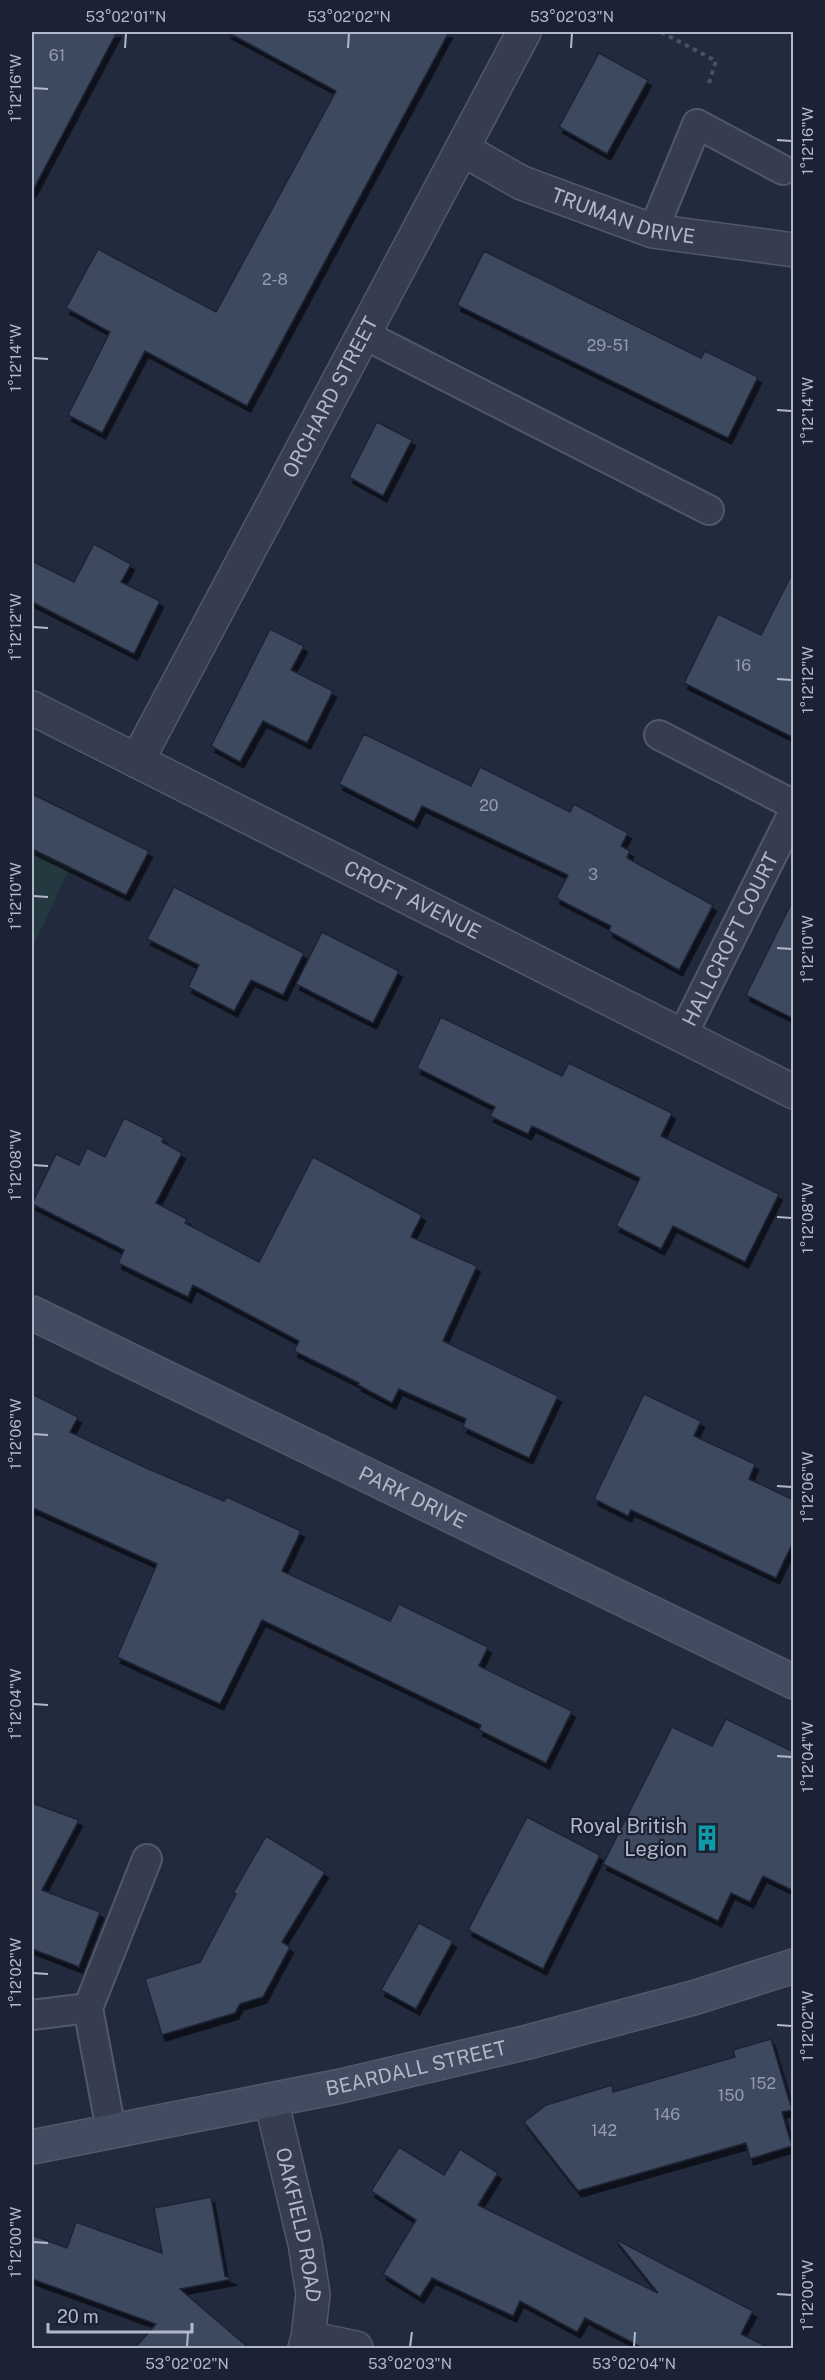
<svg xmlns="http://www.w3.org/2000/svg" width="825" height="2380" viewBox="0 0 825 2380" font-family="'Public Sans',sans-serif">
	<style>
		.green { fill: #24393f }
		.building { fill: #3d485e; stroke: #1d2435; stroke-width: 1.5; filter: url(#shadow) }
		.lines { fill: none; stroke-linecap: round; stroke-linejoin: round }
		.lane-casing { stroke: #515869; stroke-width: 32 }
		.street-casing { stroke: #515869; stroke-width: 36 }
		.secondary-casing { stroke: #515869; stroke-width: 36 }
		.path { stroke: #42565c; stroke-width: 4; stroke-dasharray: 4.5 4.5; stroke-linecap: butt }
		.lane { stroke: #363d4e; stroke-width: 28 }
		.street { stroke: #363d4e; stroke-width: 33 }
		.secondary { stroke: #434b61; stroke-width: 33 }
		.ticks { fill: none; stroke: #b1b8c9; stroke-width: 2 }
		.labels { text-anchor: middle; dominant-baseline: central; stroke-width: 4.5; stroke-linejoin: round; paint-order: stroke }
		.number-label { font-size: 16px; fill: #949cae }
		.street-label { font-size: 20px; fill: #b1b8c9; stroke: #1b2233 }
		.poi-label { font-size: 20px; fill: #b1b8c9; stroke: #1b2233; text-anchor: end }
		.neatline { fill: none; stroke: #b1b8c9; stroke-width: 2 }
		.ticks-label { font-size: 15px; text-anchor: middle; fill: #b1b8c9 }
	</style>
	<defs>
		<filter id="shadow"><feDropShadow dx="3.5" dy="6" stdDeviation="0" flood-color="#0009"/></filter>
	</defs>
	<rect width="100%" height="100%" fill="#222a3e"/>
	<path class="green" d="M32,849L70,867L32,949Z"/>
	<g class="building">
		<path d="M32,32H117L32,192Z"/>
		<path d="M227,32H449L247,406L145,351L102,433L68,415L110,332L66,308L98,249L216,312L336,91Z"/>
		<path d="M599,53L648,80L607,154L559,127Z"/>
		<path d="M484,251L701,358L705,351L758,377L728,438L457,305Z"/>
		<path d="M377,422L412,440L383,496L349,477Z"/>
		<path d="M94,544L131,564L121,582L160,601L134,654L32,602V561L74,582Z"/>
		<path d="M794,570V738L684,683L718,614L761,635Z"/>
		<path d="M270,629L304,646L291,670L333,691L307,743L263,721L240,762L211,746Z"/>
		<path d="M364,734L471,786L480,767L570,812L574,804L628,833L621,846L630,851L627,858L713,905L679,970L609,931L611,926L556,898L568,875L422,806L414,822L339,784Z"/>
		<path d="M32,794L149,851L126,895L32,849Z"/>
		<path d="M174,887L304,953L283,995L251,980L234,1011L188,987L199,965L147,939Z"/>
		<path d="M794,898V1019L746,995Z"/>
		<path d="M322,932L399,971L373,1023L296,984Z"/>
		<path d="M441,1017L562,1076L569,1063L672,1113L661,1136L779,1194L745,1262L673,1226L661,1249L616,1226L640,1178L532,1126L528,1134L490,1116L495,1107L417,1068Z"/>
		<path d="M124,1118L164,1138L162,1142L182,1153L156,1203L187,1219L185,1223L259,1262L313,1157L422,1215L411,1237L477,1266L443,1341L558,1396L529,1458L463,1427L466,1419L399,1389L392,1403L358,1385L359,1383L294,1351L299,1341L193,1285L188,1297L118,1263L124,1250L32,1204L56,1154L79,1165L87,1148L105,1157Z"/>
		<path d="M32,1394L78,1417L70,1432L144,1467L224,1501L227,1497L301,1531L282,1571L390,1621L399,1604L488,1647L479,1666L572,1711L546,1763L479,1730L481,1725L262,1620L220,1704L117,1657L157,1564L33,1508L32,1511Z"/>
		<path d="M644,1394L701,1421L694,1436L755,1464L749,1479L794,1500V1540L776,1578L631,1510L628,1516L594,1499Z"/>
		<path d="M726,1719L794,1752V1891L763,1876L750,1902L731,1893L718,1921L603,1864L672,1727L712,1746Z"/>
		<path d="M32,1803L79,1820L42,1890L100,1912L79,1967L32,1949Z"/>
		<path d="M527,1817L600,1855L543,1969L468,1930Z"/>
		<path d="M266,1836L325,1872L282,1942L290,1947L263,1997L240,2004L235,2013L162,2035L145,1979L200,1962L236,1894L233,1893Z"/>
		<path d="M419,1923L453,1941L416,2009L381,1990Z"/>
		<path d="M771,2039L792,2110L782,2112L792,2146L750,2159L746,2143L578,2191L524,2122L546,2105L612,2085L613,2092L735,2057L733,2050Z"/>
		<path d="M399,2147L444,2175L460,2149L498,2173L478,2205L658,2293L615,2239L753,2311L741,2334L771,2349H645L585,2318L577,2332L520,2301L513,2316L432,2278L420,2297L383,2274L416,2220L371,2191Z"/>
		<path d="M211,2197L225,2276L233,2279L180,2289L250,2349H134L156,2324L32,2279V2235L67,2248L76,2222L162,2253L154,2208Z"/>
	</g>
	<g class="lines">
		<g class="lane-casing">
			<g id="lane">
				<path d="M653,231L697,124L783,170"/>
				<path d="M363,334L709,510"/>
				<path d="M659,735L794,805"/>
				<path id="s1" d="M682,1036L794,811"/>
				<path d="M32,2015L88,2008"/>
				<path d="M111,2130L88,2008L147,1859"/>
			</g>
		</g>
		<g class="street-casing">
			<g id="street">
				<path id="s2" d="M462,149L522,183L653,231L794,250"/>
				<path id="s3" d="M32,708L794,1092"/>
				<path id="s4" d="M137,761L524,32"/>
				<path id="s5" d="M271,2100L305,2243L313,2294L308,2338L305,2348"/>
				<path d="M308,2338L356,2348"/>
			</g>
		</g>
		<g class="secondary-casing">
			<g id="secondary">
				<path id="s6" d="M32,1313L794,1682"/>
				<path id="s7" d="M32,2147L341,2086L528,2042L693,1998L794,1966"/>
			</g>
		</g>
		<path class="path" d="M661,32L716,61L708,86"/>
		<use href="#lane" class="lane"/>
		<use href="#street" class="street"/>
		<use href="#secondary" class="secondary"/>
	</g>
	<path class="ticks" d="M125,48L126,33M348,48L349,33M571,48L572,33M33,88L48,89M777,140L792,141M33,358L48,359M777,410L792,411M33,627L48,628M777,679L792,680M33,896L48,897M777,948L792,949M33,1165L48,1166M777,1217L792,1218M33,1434L48,1435M777,1486L792,1487M33,1704L48,1705M777,1756L792,1757M33,1973L48,1974M777,2025L792,2026M33,2242L48,2243M777,2294L792,2295M187,2347L188,2332M410,2347L412,2332M634,2347L635,2332"/>
	<defs>
		<g id="building-bare" transform="scale(2.07)"><path d="M-4-6H4V6H1V3H-1V6H-4ZM-2.5-4.3h1.7v1.8h-1.7ZM.8-4.3h1.7v1.8H.8ZM-2.5-1h1.7V.8h-1.7ZM.8-1h1.7V.8H.8Z" fill="#0f9aa8" stroke="#1b2233" stroke-width="2.5" paint-order="stroke"/></g>
	</defs>
	<g fill-rule="evenodd">
		<use href="#building-bare" x="707" y="1838"/>
	</g>
	<g class="labels">
		<g class="number-label">
			<text x="57" y="55">61</text>
			<text x="275" y="279">2-8</text>
			<text x="608" y="345">29-51</text>
			<text x="743" y="665">16</text>
			<text x="489" y="805">20</text>
			<text x="593" y="874">3</text>
			<text x="763" y="2083">152</text>
			<text x="731" y="2095">150</text>
			<text x="667" y="2114">146</text>
			<text x="604" y="2130">142</text>
		</g>
		<g class="street-label">
			<text stroke="none"><textPath href="#s2" startOffset="176">TRUMAN DRIVE</textPath></text>
			<text stroke="none"><textPath href="#s4" startOffset="412">ORCHARD STREET</textPath></text>
			<text stroke="none"><textPath href="#s3" startOffset="426">CROFT AVENUE</textPath></text>
			<text stroke="none"><textPath href="#s1" startOffset="108">HALLCROFT COURT</textPath></text>
			<text stroke="none"><textPath href="#s6" startOffset="423">PARK DRIVE</textPath></text>
			<text stroke="none"><textPath href="#s7" startOffset="392">BEARDALL STREET</textPath></text>
			<text stroke="none"><textPath href="#s5" startOffset="128">OAKFIELD ROAD</textPath></text>
		</g>
		<g class="poi-label">
			<text x="687" y="1826">Royal British<tspan x="687" dy="23">Legion</tspan></text>
		</g>
	</g>
	<rect width="825" height="2380" fill="none" stroke="#1b2233" stroke-width="66"/>
	<path d="M48 2323v9h144v-9" fill="none" stroke="#b1b8c9" stroke-width="3"/>
	<text x="57" y="2323" font-size="18" fill="#b1b8c9" stroke="#1b2233" stroke-width="4.5" paint-order="stroke">20 m</text>
	<rect x="33" y="33" width="759" height="2314" class="neatline"/>
	<g class="ticks-label">
		<text x="126" y="22">53°02'01"N</text>
		<text x="349" y="22">53°02'02"N</text>
		<text x="572" y="22">53°02'03"N</text>
		<text transform="translate(16 88) rotate(-90)" y="5">1°12'16"W</text>
		<text transform="translate(808 141) rotate(-90)" y="5">1°12'16"W</text>
		<text transform="translate(16 358) rotate(-90)" y="5">1°12'14"W</text>
		<text transform="translate(808 411) rotate(-90)" y="5">1°12'14"W</text>
		<text transform="translate(16 627) rotate(-90)" y="5">1°12'12"W</text>
		<text transform="translate(808 680) rotate(-90)" y="5">1°12'12"W</text>
		<text transform="translate(16 896) rotate(-90)" y="5">1°12'10"W</text>
		<text transform="translate(808 949) rotate(-90)" y="5">1°12'10"W</text>
		<text transform="translate(16 1165) rotate(-90)" y="5">1°12'08"W</text>
		<text transform="translate(808 1218) rotate(-90)" y="5">1°12'08"W</text>
		<text transform="translate(16 1434) rotate(-90)" y="5">1°12'06"W</text>
		<text transform="translate(808 1487) rotate(-90)" y="5">1°12'06"W</text>
		<text transform="translate(16 1704) rotate(-90)" y="5">1°12'04"W</text>
		<text transform="translate(808 1757) rotate(-90)" y="5">1°12'04"W</text>
		<text transform="translate(16 1973) rotate(-90)" y="5">1°12'02"W</text>
		<text transform="translate(808 2026) rotate(-90)" y="5">1°12'02"W</text>
		<text transform="translate(16 2242) rotate(-90)" y="5">1°12'00"W</text>
		<text transform="translate(808 2295) rotate(-90)" y="5">1°12'00"W</text>
		<text x="187" y="2369">53°02'02"N</text>
		<text x="410" y="2369">53°02'03"N</text>
		<text x="634" y="2369">53°02'04"N</text>
	</g>
</svg>
